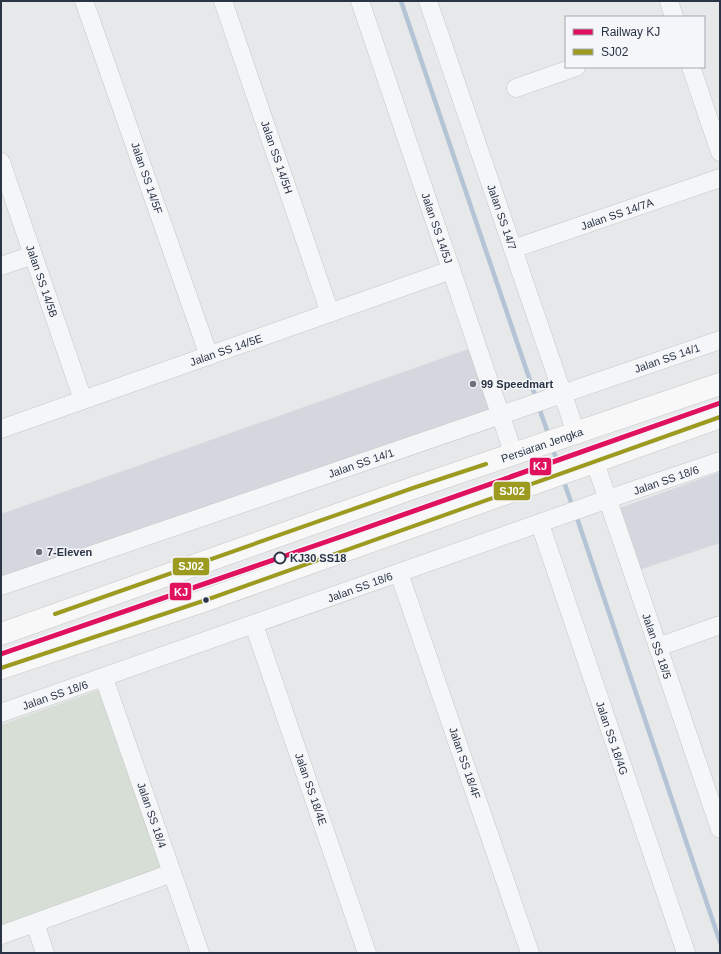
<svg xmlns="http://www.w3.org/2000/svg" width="721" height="954" viewBox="0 0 721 954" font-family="Arial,sans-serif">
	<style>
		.built { fill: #d4d7dd }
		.green { fill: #d6ded6 }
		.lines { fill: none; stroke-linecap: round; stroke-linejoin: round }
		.stream { stroke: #b4c4d5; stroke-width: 4.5 }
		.minor-casing { stroke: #c4c6c8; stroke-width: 19 }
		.secondary-casing { stroke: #c4c6c8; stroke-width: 23 }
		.minor { stroke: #f5f6f7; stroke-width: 18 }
		.secondary { stroke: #f8f8f8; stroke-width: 22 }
		.bus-1-casing { stroke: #f4f6f9; stroke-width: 7 }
		.bus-1 { stroke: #9c9a1f; stroke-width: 4 }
		.rail-1-casing { stroke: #f4f6f9; stroke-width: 8 }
		.rail-1 { stroke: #e0115f; stroke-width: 5 }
		.poi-dot { fill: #6c737f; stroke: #f4f6f9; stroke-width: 1.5 }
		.stop-dot { fill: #f4f6f9; stroke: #2b3445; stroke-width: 2 }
		.bus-dot { fill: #2b3445; stroke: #f4f6f9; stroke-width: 1.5 }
		.labels { text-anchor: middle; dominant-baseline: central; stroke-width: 3; stroke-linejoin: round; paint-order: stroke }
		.street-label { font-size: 11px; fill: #2b3445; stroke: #f4f6f9 }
		.poi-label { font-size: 11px; font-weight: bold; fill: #2b3445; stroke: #f4f6f9; text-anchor: start }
		.stop-label { font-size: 11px; font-weight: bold; fill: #2b3445; stroke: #f4f6f9; text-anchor: start }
		.line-badge { stroke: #f4f6f9; stroke-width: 1.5 }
		.badge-label { font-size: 11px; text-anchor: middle; font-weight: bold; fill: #fff }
	</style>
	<rect width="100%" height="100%" fill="#e6e8ea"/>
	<g class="built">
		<path d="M471,348L494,414L1,584V514Z"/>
		<path d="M720,472V543L633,572L611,511Z"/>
	</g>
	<path class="green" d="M101,689L165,868L1,927V725Z"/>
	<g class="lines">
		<g class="stream">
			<path d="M401,1L536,398"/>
			<path d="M538,405L549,436"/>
			<path d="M552,447L560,469"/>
			<path d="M563,479L573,508"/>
			<path d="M576,515L720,942"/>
		</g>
		<g class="minor-casing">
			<g id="minor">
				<path d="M84,1L209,356"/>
				<path d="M223,1L330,313"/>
				<path d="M360,1L514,455"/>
				<path d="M428,1L576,433"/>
				<path d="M669,1L674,17"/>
				<path d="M691,67L720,152"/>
				<path d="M516,88L576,67"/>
				<path d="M1,162L83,400"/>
				<path d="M513,249L720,178"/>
				<path d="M1,266L33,255"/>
				<path d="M1,429L451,270"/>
				<path d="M595,462L720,829"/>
				<path d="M540,524L686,953"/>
				<path d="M399,573L530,953"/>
				<path d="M1,586L720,340"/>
				<path d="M254,625L367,953"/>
				<path d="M658,647L720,625"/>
				<path d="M104,678L200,953"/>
				<path d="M1,713L608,499L720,461"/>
				<path d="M35,923L45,953"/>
				<path d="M1,935L172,873"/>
			</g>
		</g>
		<g class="secondary-casing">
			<g id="secondary">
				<path d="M1,634L413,488L720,384"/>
				<path d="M1,668L206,600L720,417"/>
			</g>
		</g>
		<use href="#minor" class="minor"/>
		<use href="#secondary" class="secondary"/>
		<g class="bus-1-casing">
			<g id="bus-1">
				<path d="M55,614L413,488L486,464"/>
				<path d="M1,668L206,600L720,417"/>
			</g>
		</g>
		<use href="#bus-1" class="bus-1"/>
		<g class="rail-1-casing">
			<path id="rail-1" d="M1,654L340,537L720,403"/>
		</g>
		<use href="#rail-1" class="rail-1"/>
	</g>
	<g class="poi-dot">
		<circle cx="473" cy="384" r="4"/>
		<circle cx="39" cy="552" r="4"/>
	</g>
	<circle class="stop-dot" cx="280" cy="558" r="5.5"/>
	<circle class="bus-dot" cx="206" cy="600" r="3.5"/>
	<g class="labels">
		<g class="street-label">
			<text transform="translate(277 157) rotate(71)">Jalan SS 14/5H</text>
			<text transform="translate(147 178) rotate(71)">Jalan SS 14/5F</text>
			<text transform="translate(617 214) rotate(-19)">Jalan SS 14/7A</text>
			<text transform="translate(502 217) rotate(71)">Jalan SS 14/7</text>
			<text transform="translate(437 228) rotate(71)">Jalan SS 14/5J</text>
			<text transform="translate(42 281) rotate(71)">Jalan SS 14/5B</text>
			<text transform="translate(226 350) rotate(-19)">Jalan SS 14/5E</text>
			<text transform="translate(667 358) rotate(-19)">Jalan SS 14/1</text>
			<text transform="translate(542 445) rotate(-19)">Persiaran Jengka</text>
			<text transform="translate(361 463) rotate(-19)">Jalan SS 14/1</text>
			<text transform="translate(666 480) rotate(-19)">Jalan SS 18/6</text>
			<text transform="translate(360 587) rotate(-20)">Jalan SS 18/6</text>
			<text transform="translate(657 646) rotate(71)">Jalan SS 18/5</text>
			<text transform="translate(55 695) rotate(-19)">Jalan SS 18/6</text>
			<text transform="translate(612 738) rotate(71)">Jalan SS 18/4G</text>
			<text transform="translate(465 763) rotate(71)">Jalan SS 18/4F</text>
			<text transform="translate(311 789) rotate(71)">Jalan SS 18/4E</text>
			<text transform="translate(152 815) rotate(71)">Jalan SS 18/4</text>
		</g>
		<g class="poi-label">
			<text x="481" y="384">99 Speedmart</text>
			<text x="47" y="552">7-Eleven</text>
		</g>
		<g class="stop-label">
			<text x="290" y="558">KJ30 SS18</text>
		</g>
	</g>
	<g class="line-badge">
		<rect x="529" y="457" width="23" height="19" rx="4" fill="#e0115f"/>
		<rect x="493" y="481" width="38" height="20" rx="4" fill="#9c9a1f"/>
		<rect x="172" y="557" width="38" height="19" rx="4" fill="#9c9a1f"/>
		<rect x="169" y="582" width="23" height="19" rx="4" fill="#e0115f"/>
	</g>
	<g class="badge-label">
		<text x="540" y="470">KJ</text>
		<text x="512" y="495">SJ02</text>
		<text x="191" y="570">SJ02</text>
		<text x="181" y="596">KJ</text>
	</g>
	<rect width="721" height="954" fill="none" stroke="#2b3445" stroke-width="4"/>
	<rect x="565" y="16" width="140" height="52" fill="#f4f6f9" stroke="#a4a8b1"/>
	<rect x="573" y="29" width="20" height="6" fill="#e0115f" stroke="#a4a8b1"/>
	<text x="601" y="36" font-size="12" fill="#2b3445">Railway KJ</text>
	<rect x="573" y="49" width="20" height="6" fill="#9c9a1f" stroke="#a4a8b1"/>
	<text x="601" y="56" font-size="12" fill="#2b3445">SJ02</text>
</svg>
